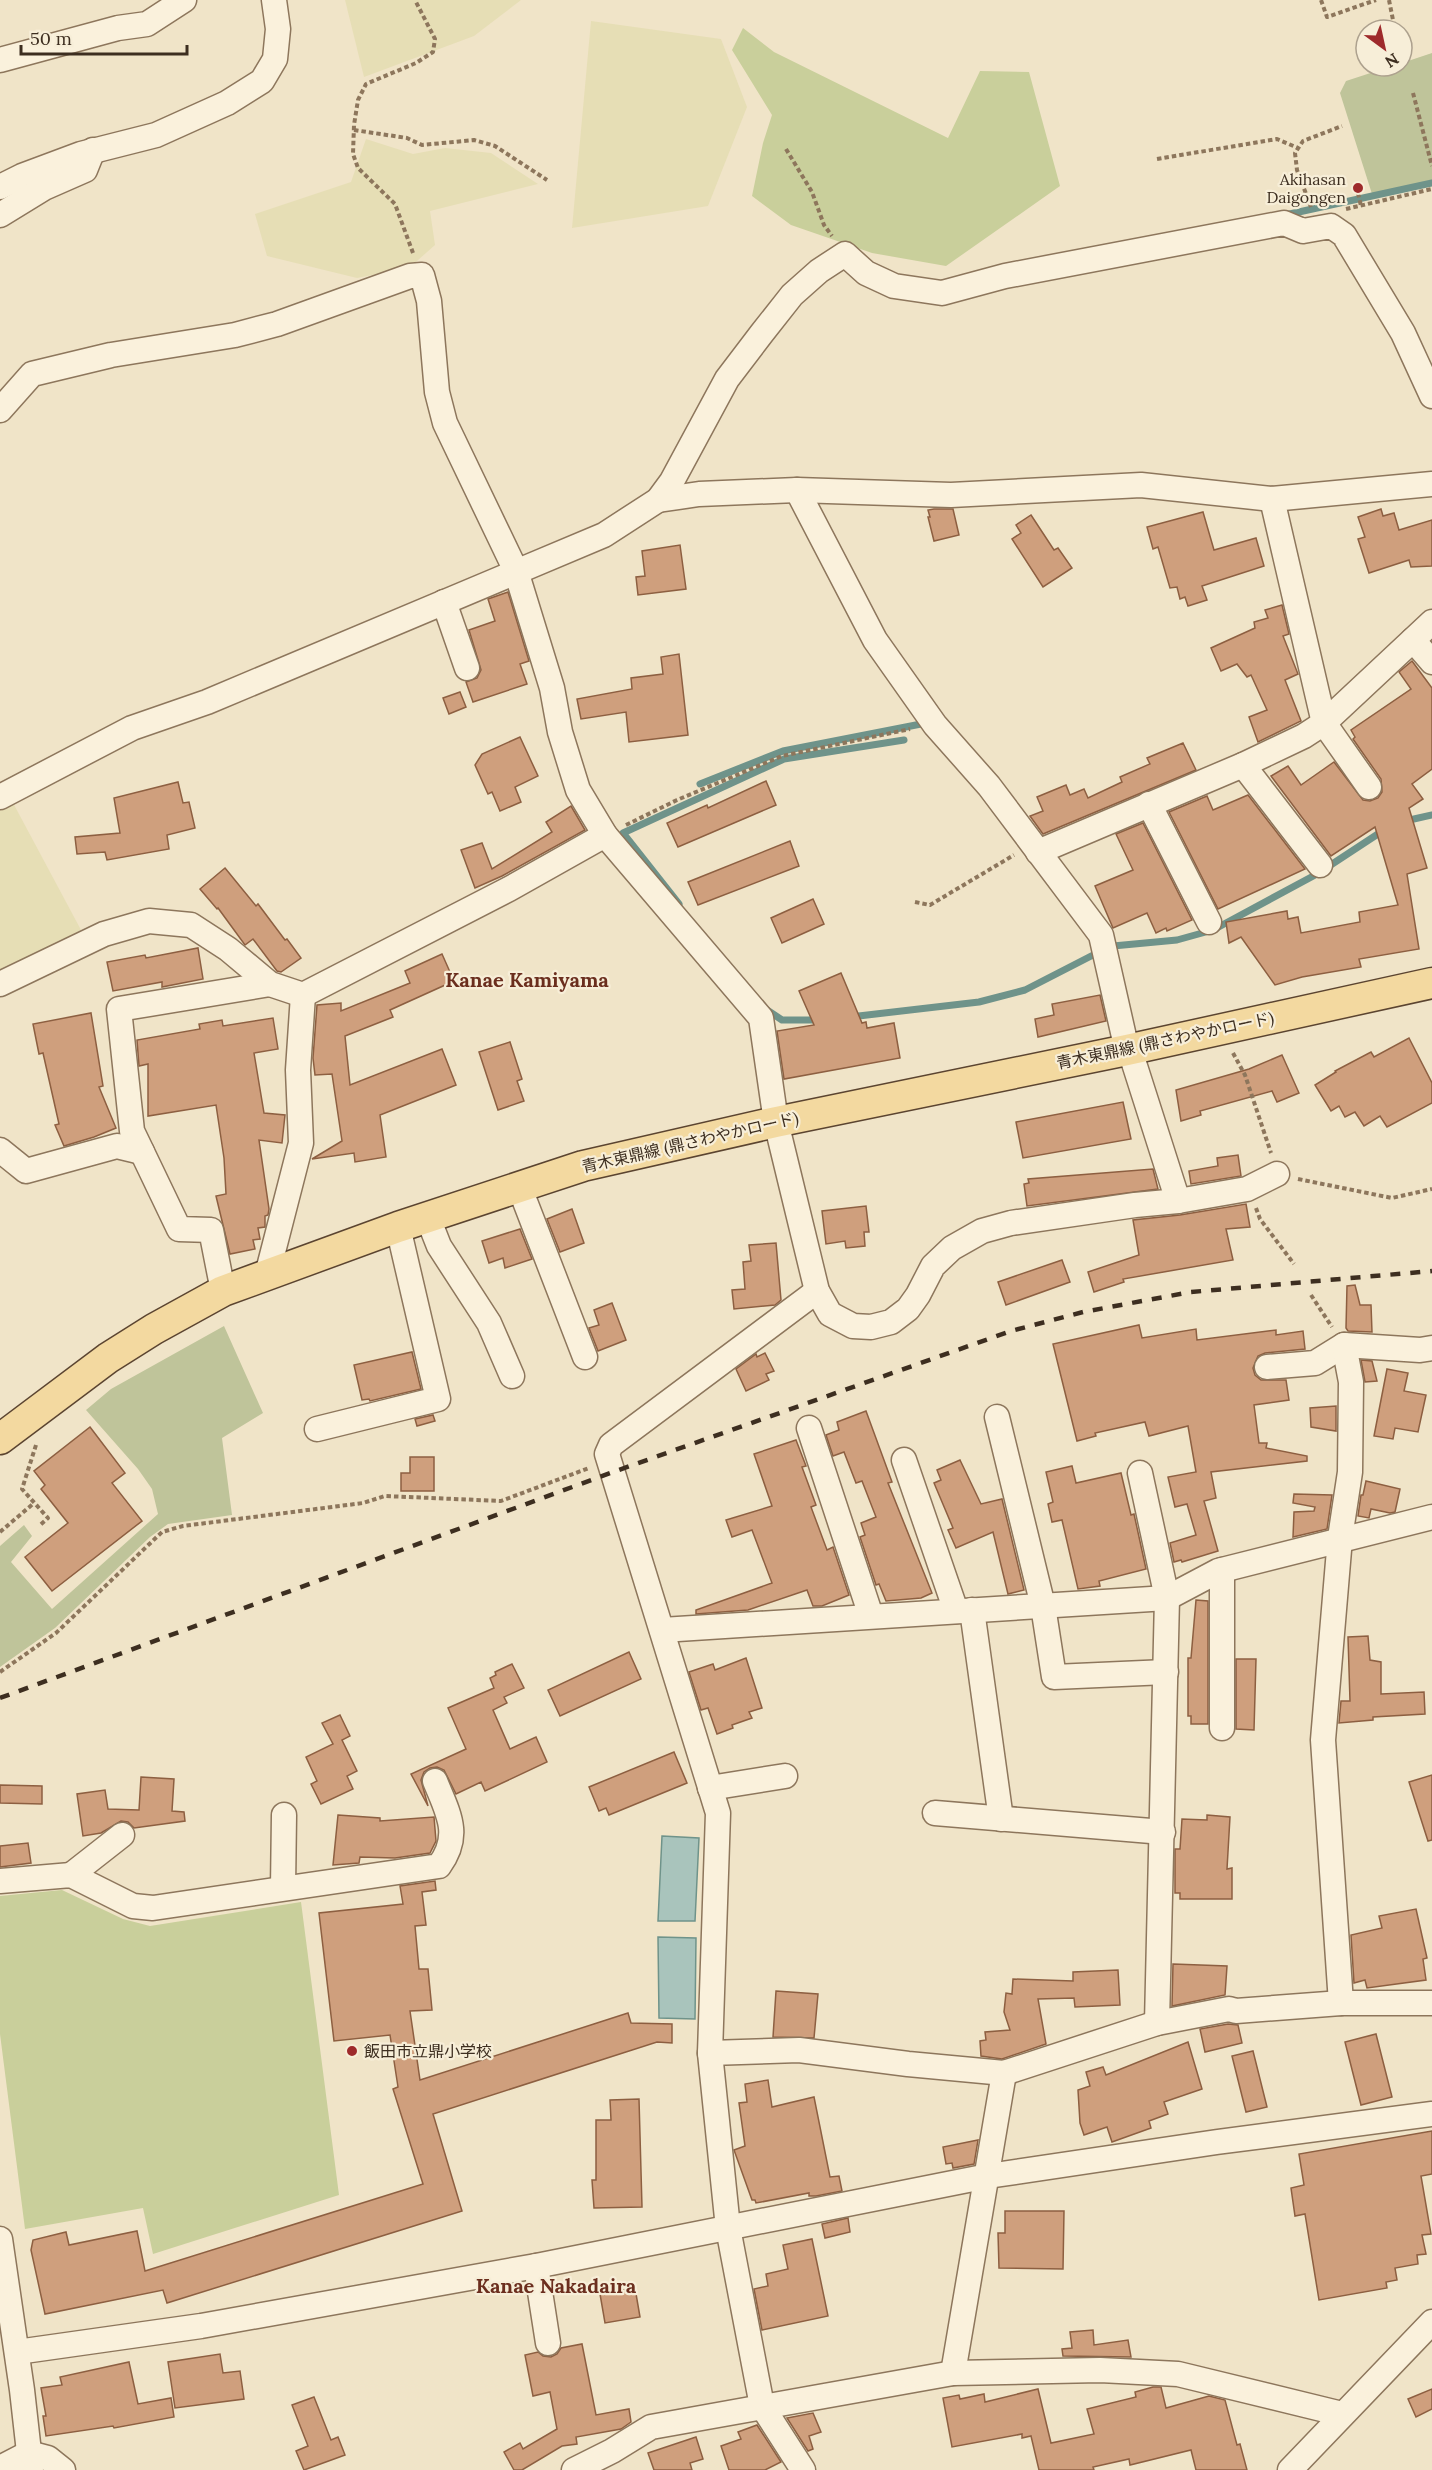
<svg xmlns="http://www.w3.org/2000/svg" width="1432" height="2470" viewBox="0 0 1432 2470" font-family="Lora,'Noto Sans JP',serif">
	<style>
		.farmland { fill: #e6deb5 }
		.green { fill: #c9cf9b }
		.cemetery { fill: #bfc49a }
		.water { fill: #a9c4bc; stroke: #6f938a; stroke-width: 1.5 }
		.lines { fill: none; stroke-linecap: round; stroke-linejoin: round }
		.stream { stroke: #6f938a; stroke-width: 7 }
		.building { fill: #cf9f7d; stroke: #8d5f41; stroke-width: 1.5 }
		.minor-casing { stroke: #8d765c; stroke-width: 27 }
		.major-casing { stroke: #5b4430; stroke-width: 33 }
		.path { stroke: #8d765c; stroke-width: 4; stroke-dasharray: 4.5 3; stroke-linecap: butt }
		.minor { stroke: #faf1dc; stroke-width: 24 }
		.major { stroke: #f3d9a0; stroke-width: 30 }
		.rail { stroke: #3d2e20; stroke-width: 4.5; stroke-dasharray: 10 10; stroke-linecap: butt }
		.poi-dot { fill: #9e2a2b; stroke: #f7eed8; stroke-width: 2 }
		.labels { text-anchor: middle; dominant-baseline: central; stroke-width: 4.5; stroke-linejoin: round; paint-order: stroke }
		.poi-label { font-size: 16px; fill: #3d2e20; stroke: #f7eed8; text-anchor: end }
		.street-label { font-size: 16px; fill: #3d2e20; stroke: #f7eed8 }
		.quarter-label { font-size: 20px; font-weight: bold; fill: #6b2e1e; stroke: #f7eed8 }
	</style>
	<rect width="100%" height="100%" fill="#f0e4c8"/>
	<g class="farmland">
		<path d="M345,0H521L474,36L364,77Z"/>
		<path d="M591,21L721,39L747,107L708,206L572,228Z"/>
		<path d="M366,139L413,154L445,148L491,153L538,184L430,211L435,245L409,268L357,278L267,256L255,214L351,182Z"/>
		<path d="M12,801L81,930L0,972V808Z"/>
	</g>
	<g class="green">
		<path d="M743,28L774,52L948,138L980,71L1029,72L1060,186L946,266L872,253L791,225L752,196L763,143L772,115L732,50Z"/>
		<path d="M62,1890L123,1919L150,1926L301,1902L339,2195L153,2254L143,2208L25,2229L0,2034V1896Z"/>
	</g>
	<g class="cemetery">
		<path d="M1432,53V180L1372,194L1340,93L1346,81L1392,66H1402V63Z"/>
		<path d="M224,1326L263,1413L222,1438L232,1515L168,1524L150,1537L55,1628L0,1667V1546L24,1525L32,1536L11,1562L52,1609L158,1514L152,1489L138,1469L86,1410L111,1389Z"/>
	</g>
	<g class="water">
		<path d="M662,1836L699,1838L695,1921H658Z"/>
		<path d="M658,1937L696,1938L695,2019L659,2018Z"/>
	</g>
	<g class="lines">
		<g class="stream">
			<path d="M1285,215L1432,183"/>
			<path d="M700,784L783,751L921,724"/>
			<path d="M1405,821L1432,815"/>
			<path d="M679,904L623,833L784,759L904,740"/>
			<path d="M1113,946L1177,940L1213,930L1317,874L1384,830"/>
			<path d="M764,1008L782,1020H821"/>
			<path d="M850,1017L979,1002L1025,990L1097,953"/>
		</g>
	</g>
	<g class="building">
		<path d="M934,509H953L959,535L934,541L928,517H930L928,510Z"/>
		<path d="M1381,509L1383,516L1394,513L1399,530L1432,520V566L1411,567L1409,560L1369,573L1358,539L1365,537L1358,517Z"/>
		<path d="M1203,512L1214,550L1256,538L1264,566L1202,586L1207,600L1188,606L1185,597L1180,599L1177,587L1170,588L1158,547L1153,549L1147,527Z"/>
		<path d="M1031,515L1054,550L1058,548L1072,568L1043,587L1012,539L1021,533L1016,525Z"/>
		<path d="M680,545L686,589L638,595L636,577L645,576L642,551Z"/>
		<path d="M508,592L529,661L520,664L527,684L473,702L466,682L477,678L481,670L469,630L495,621L488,599Z"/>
		<path d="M1282,605L1289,634L1283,636L1298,674L1285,680L1301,721L1258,742L1249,717L1267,710L1251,675L1247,677L1237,664L1221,671L1211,648L1255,628L1254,622L1268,618L1265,610Z"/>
		<path d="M679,654L688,735L629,742L626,712L581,719L577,699L632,689L631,678L663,674L661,657Z"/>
		<path d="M1412,661L1432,688V769L1412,784L1423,799L1409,808L1427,868L1407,874L1419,949L1359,959L1361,967L1302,977L1275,985L1241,937L1229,943L1226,922L1287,911L1288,919L1298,917L1301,933L1360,922L1359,912L1398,905L1375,827L1331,856L1271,776L1288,766L1301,785L1334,762L1363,800L1370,801L1378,798L1382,792L1381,779L1353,739L1355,737L1351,730L1411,689L1399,672Z"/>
		<path d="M460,692L466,707L449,714L443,698Z"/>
		<path d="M520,737L538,776L515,787L521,802L500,811L492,792L488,794L475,765L482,754Z"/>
		<path d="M1183,743L1196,770L1043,834L1030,816L1043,811L1037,797L1066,785L1070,795L1084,789L1088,798L1122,782L1120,777L1150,764L1147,758Z"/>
		<path d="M766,781L776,805L678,847L667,823L707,805L708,808Z"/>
		<path d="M178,782L183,803L189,802L195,828L167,835L169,849L107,860L105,852L77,854L75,837L120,833L114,798Z"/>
		<path d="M1248,795L1305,869L1218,909L1169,812L1207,796L1213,810Z"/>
		<path d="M571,806L585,830L502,876L475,888L461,850L482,843L492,869L552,832L546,822Z"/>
		<path d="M1143,823L1192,920L1167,931L1166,928L1156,933L1147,913L1113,928L1095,886L1133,870L1116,834Z"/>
		<path d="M790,841L799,866L698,905L688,882Z"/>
		<path d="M225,868L256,906L258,904L285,940L287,939L301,958L281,972L277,971L253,939L245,945L218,908L217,909L200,889Z"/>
		<path d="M813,899L824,924L782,943L771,918Z"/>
		<path d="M198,948L203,979L162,987V982L113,991L107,962L145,955L146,958Z"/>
		<path d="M442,954L454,981L390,1010L393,1017L345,1036L350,1085L442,1049L456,1085L380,1115L386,1157L355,1162L354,1153L312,1159L342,1141L332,1074L315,1075L313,1058L317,1005L341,1003V1011L410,983L405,971Z"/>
		<path d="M841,973L862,1023L866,1022L867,1028L894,1023L900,1058L784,1079L777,1031L814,1025L799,991Z"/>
		<path d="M1100,995L1106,1021L1038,1037L1035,1019L1054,1015L1052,1004Z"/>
		<path d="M91,1013L103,1086L99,1087L116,1128L94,1137L64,1146L55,1125L59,1124L43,1053L39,1054L33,1024Z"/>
		<path d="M273,1018L278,1049L254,1053L264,1113L285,1115L282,1143L259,1140L269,1209L268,1215L265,1216V1227L258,1228L260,1239L253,1240L255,1249L230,1254L216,1196L226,1194L224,1158L216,1105L148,1116V1064L139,1066L137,1040L200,1029L199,1024L222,1020L223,1026Z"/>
		<path d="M1409,1038L1432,1083V1103L1387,1127L1380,1116L1364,1126L1355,1112L1345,1117L1339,1106L1331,1111L1315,1085L1336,1072L1335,1071L1371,1052L1374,1057Z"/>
		<path d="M510,1042L522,1079L517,1081L524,1101L498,1110L479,1052Z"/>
		<path d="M1282,1055L1299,1093L1277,1102L1272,1091L1200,1111L1201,1115L1181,1121L1176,1090L1249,1069Z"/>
		<path d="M1123,1102L1131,1139L1023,1158L1016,1122Z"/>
		<path d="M1238,1155L1241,1176L1191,1184L1189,1171L1218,1166L1217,1158Z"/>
		<path d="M1153,1169L1158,1189L1027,1206L1024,1184L1029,1183L1028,1179Z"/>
		<path d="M1246,1204L1250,1227L1226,1229L1233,1260L1123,1279L1124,1282L1094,1292L1088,1272L1139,1255L1133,1220L1180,1215Z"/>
		<path d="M866,1206L869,1232H864L865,1246L846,1248L845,1241L826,1244L822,1211Z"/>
		<path d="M572,1209L584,1243L560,1252L547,1219Z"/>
		<path d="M520,1229L532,1259L505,1268L503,1258L489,1263L482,1241Z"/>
		<path d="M776,1243L781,1300L775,1305L734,1309L732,1290L745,1289L743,1262L751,1261L749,1245Z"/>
		<path d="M1062,1260L1070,1282L1006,1305L998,1282Z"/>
		<path d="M1355,1285L1360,1305H1371L1372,1332L1348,1331L1346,1328L1347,1286Z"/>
		<path d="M612,1303L626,1340L598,1351L589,1328L599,1325L594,1310Z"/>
		<path d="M1139,1325L1142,1338L1196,1329L1197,1340L1276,1330V1335L1303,1331L1305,1349L1265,1353L1258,1356L1253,1368L1255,1375L1261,1380H1286L1289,1400L1254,1405L1259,1443H1267L1266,1448L1307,1456V1461L1211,1472L1216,1498L1204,1501L1218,1551L1182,1562L1181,1560L1174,1562L1170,1543L1196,1535L1187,1504L1175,1507L1168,1477L1196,1472L1188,1426L1149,1436L1145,1422L1095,1433L1096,1436L1077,1441L1053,1344Z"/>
		<path d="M412,1352L421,1389L370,1401L369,1399L362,1400L354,1365Z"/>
		<path d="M765,1353L774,1371L766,1374L769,1380L746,1391L736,1369L756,1354L757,1357Z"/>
		<path d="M1361,1360L1372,1361L1377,1381L1365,1382Z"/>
		<path d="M1387,1369L1408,1373L1404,1391L1426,1395L1418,1432L1395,1428L1393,1439L1374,1436Z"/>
		<path d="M1336,1406V1431L1311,1427L1310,1408Z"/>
		<path d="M866,1411L892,1482L888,1483L932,1593L921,1598L886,1601L879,1584L876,1585L860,1537L865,1535L861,1523L876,1517L862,1481L856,1483L844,1452L833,1456L826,1435L839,1430L837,1422Z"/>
		<path d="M433,1415L435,1421L417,1426L415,1419Z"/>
		<path d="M90,1427L125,1473L112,1483L142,1521L52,1591L25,1557L68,1523L41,1489L45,1485L34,1471Z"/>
		<path d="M796,1440L806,1466L802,1467L816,1505L811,1507L827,1550L833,1547L849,1595L822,1606H813L807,1590L748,1610L696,1614V1610L772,1583L752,1530L732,1537L726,1520L772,1506L754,1454Z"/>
		<path d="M410,1457H434V1491H401V1473H410Z"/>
		<path d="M960,1460L981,1504L1002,1499L1024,1590L1008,1594L993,1532L956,1548L948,1530L953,1528L934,1483L941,1480L937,1470Z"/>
		<path d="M1072,1466L1076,1483L1121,1473L1131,1515L1134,1514L1146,1569L1099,1581L1100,1586L1078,1589L1062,1520L1052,1522L1048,1504L1053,1502L1046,1472Z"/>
		<path d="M1366,1481L1400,1489L1395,1512L1390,1513L1371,1509L1369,1518L1358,1516L1361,1495H1363Z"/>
		<path d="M1294,1494L1332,1495L1327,1529L1293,1537L1294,1512L1314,1511L1315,1507L1293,1503Z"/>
		<path d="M1196,1600L1208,1601V1724H1191V1716H1188V1658H1191Z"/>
		<path d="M1368,1636L1370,1660L1381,1662V1694L1424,1692L1425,1714L1373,1717V1720L1339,1723L1341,1701H1350L1348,1637Z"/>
		<path d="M629,1652L641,1679L560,1716L548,1690Z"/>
		<path d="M746,1658L762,1708L749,1712L752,1718L732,1725L733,1728L717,1734L708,1708L701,1710L689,1672L713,1664L715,1670Z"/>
		<path d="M1236,1659H1256L1254,1730L1236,1729Z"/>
		<path d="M512,1664L524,1688L504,1697L507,1703L493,1710L510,1749L536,1737L547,1762L485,1791L481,1782L456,1794L444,1770L437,1767L430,1768L424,1772L421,1780L428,1806L411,1774L466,1749L448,1708L494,1688L490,1678L496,1675L495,1672Z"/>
		<path d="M340,1715L350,1736L342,1740L357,1771L347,1776L353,1789L321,1804L311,1784L317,1781L306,1757L333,1744L322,1723Z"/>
		<path d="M674,1752L687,1783L609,1815L606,1808L599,1811L589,1787Z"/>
		<path d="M1432,1775V1840L1428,1841L1409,1782Z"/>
		<path d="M141,1777L174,1779L172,1811L184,1812L185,1821L134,1828L128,1822L121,1821L101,1833L83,1836L77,1794L105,1790L108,1809L139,1810Z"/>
		<path d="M0,1785L42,1786V1804L0,1803Z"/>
		<path d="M338,1815L380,1818V1821L434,1817L436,1841L430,1853L395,1858L360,1857L359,1863L333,1865Z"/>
		<path d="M1207,1815L1230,1817L1227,1869L1232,1868V1899H1180V1893H1175V1849H1180L1182,1819L1207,1820Z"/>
		<path d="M28,1843L31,1863L0,1867V1846Z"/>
		<path d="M435,1881L436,1890L422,1892L426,1925L415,1926L419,1969H428L432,2010L410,2011L420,2080L628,2013L631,2023L672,2024V2043L657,2042L433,2114L462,2211L167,2303L163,2290L45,2314L31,2250L33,2240L66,2232L69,2245L137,2231L145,2271L423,2184L393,2089L398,2087L390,2035L334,2041L319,1913L403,1904L400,1886Z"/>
		<path d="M1416,1909L1427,1958L1423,1959L1426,1980L1367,1988L1365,1980L1354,1983L1351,1935L1382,1928L1379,1916Z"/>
		<path d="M1173,1964L1227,1966L1225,1995L1172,2006Z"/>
		<path d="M1118,1970L1120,2005L1075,2007L1074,1998L1038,1999L1046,2044L1002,2059L981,2056L980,2041L986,2040L985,2032L1010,2030L1004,2012L1006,1993L1012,1994L1013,1979L1073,1981V1972Z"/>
		<path d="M776,1991L818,1994L814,2038L773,2037Z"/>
		<path d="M1228,2024L1238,2025L1242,2043L1205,2052L1200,2029Z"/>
		<path d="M1376,2034L1392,2097L1361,2105L1345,2042Z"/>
		<path d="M1188,2042L1202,2089L1164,2102L1168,2114L1149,2121L1151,2128L1112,2142L1107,2127L1084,2135L1080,2123L1078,2090L1090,2086L1086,2072L1103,2067L1106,2075Z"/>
		<path d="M1253,2051L1267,2107L1246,2112L1232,2056Z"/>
		<path d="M768,2080L772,2107L814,2097L830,2177L839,2176L842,2191L816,2196H809V2193L756,2203L755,2200H752L734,2150L745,2146L739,2103L747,2102L745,2084Z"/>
		<path d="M639,2099L642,2207L594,2208L592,2180H596V2120H611L610,2100Z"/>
		<path d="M1432,2131V2174L1421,2176L1431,2234L1422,2235L1426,2254L1417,2255L1418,2264L1395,2268L1397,2280L1386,2282L1387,2288L1319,2300L1305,2214L1295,2216L1291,2188L1304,2185L1299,2154Z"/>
		<path d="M978,2140L974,2164L953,2168L952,2163L946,2164L943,2147Z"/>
		<path d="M1005,2211H1064L1063,2269L999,2268L998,2233H1005Z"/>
		<path d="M848,2218L850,2232L825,2238L822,2224Z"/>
		<path d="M812,2239L828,2316L762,2330L754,2289L768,2286L766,2274L788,2269L783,2245Z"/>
		<path d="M635,2288L640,2317L605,2323L600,2294Z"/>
		<path d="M1093,2330L1094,2345L1128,2340L1131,2357L1063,2356L1062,2349L1072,2348L1070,2332Z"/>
		<path d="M582,2344L596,2415L629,2409L631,2422L621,2429L576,2437L577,2444L562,2446L522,2470H514L504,2452L520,2443L523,2449L557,2429L550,2392L533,2396L525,2355L538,2352L543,2356L551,2357L557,2354L561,2348Z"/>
		<path d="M220,2354L223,2373L240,2371L244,2399L175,2408L168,2362Z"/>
		<path d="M129,2362L138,2404L171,2398L174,2417L114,2428L113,2426L46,2436L43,2416H46L41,2388L62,2385L60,2377Z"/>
		<path d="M1153,2387H1161L1166,2408L1209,2396L1225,2400L1237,2445L1240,2444L1247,2470H1196L1191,2450L1130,2465L1129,2459L1093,2467L1094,2470H1039L1031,2436L1022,2438V2434L952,2447L943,2398L959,2395L960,2399L984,2394L985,2402L1038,2389L1051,2443L1094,2434L1087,2409L1136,2397L1135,2392Z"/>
		<path d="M1432,2389V2409L1416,2417L1408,2399Z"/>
		<path d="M314,2397L331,2440L338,2437L345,2455L304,2470L296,2451L308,2446L292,2405Z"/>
		<path d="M813,2413L821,2432L809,2436L813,2449L808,2451L787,2418Z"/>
		<path d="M757,2425L781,2462L765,2470H729L721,2446L741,2439L738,2432Z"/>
		<path d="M696,2437L703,2459L690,2463L692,2470H654L648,2453Z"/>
	</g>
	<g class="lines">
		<g class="minor-casing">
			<g id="minor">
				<path d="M0,60L118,28L147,24L184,0"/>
				<path d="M0,187L22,176L81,154L156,135L227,103L262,81L275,59L278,29L274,0"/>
				<path d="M0,215L44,188L85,170L93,150"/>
				<path d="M0,410L32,374L111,355L235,335L277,324L410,276L422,275L429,301L437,392L445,423L516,571L552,688L560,732L578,790L605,835L761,1018L776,1122L817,1291L830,1314L853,1326L871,1327L891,1322L908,1309L918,1295L933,1266L952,1248L982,1231L1011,1223L1135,1205L1178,1201L1247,1189L1277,1174"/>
				<path d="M797,490L875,640L935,725L989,786L1101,935L1127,1050"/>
				<path d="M1272,499L1324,723L1369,787"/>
				<path d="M658,500L699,494L797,490L951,495L1141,485L1272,499L1432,484"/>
				<path d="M444,602L467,668"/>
				<path d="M1413,640L1432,662"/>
				<path d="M1243,765L1320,865"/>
				<path d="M0,797L132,728L207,702L604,535L658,500L672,481L727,379L762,333L792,295L819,271L845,254L866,273L894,286L942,293L1005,276L1284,223L1303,231L1331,226L1344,235L1403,333L1432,396"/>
				<path d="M1149,804L1209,922"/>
				<path d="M1038,852L1243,765L1304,736L1324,723L1432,622"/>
				<path d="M0,984L104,934L149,921L191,925L228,949L270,984L303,995L509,889L605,835"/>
				<path d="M1133,1060L1178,1201"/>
				<path d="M0,1150L26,1171L117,1146L142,1152"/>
				<path d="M519,1186L585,1357"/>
				<path d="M428,1218L439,1246L489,1323L512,1376"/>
				<path d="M267,1275L301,1143L298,1070L303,995"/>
				<path d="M223,1291L211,1230L179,1229L132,1131L119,1009L270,984"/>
				<path d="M1267,1367L1315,1363L1344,1345L1420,1350L1432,1348"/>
				<path d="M997,1417L1043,1606L1054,1677L1166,1672"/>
				<path d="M809,1428L871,1616"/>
				<path d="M317,1429L438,1399L398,1227"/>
				<path d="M904,1460L956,1611"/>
				<path d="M1140,1473L1167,1598L1157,2023"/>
				<path d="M1222,1570V1728"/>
				<path d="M972,1610L1001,1819"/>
				<path d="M662,1630L1167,1598L1218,1571L1432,1517"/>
				<path d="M710,1788L785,1776"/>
				<path d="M935,1813L1163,1832"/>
				<path d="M71,1875L122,1835"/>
				<path d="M0,1881L71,1875L133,1906L153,1908L439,1866C462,1835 448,1813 435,1781"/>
				<path d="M283,1888L284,1815"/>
				<path d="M1341,2003L1323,1740L1340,1538L1350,1472L1351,1382L1344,1345"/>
				<path d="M710,2053L799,2050L908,2064L1004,2073L1157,2023L1229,2009L1236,2011L1341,2003H1432"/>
				<path d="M0,2239L22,2390L31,2470"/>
				<path d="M536,2266L548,2343"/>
				<path d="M17,2352L201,2326L536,2266L988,2176L1217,2142L1432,2114"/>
				<path d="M953,2373L1004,2073"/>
				<path d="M0,2468L29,2453L48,2458L63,2470"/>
				<path d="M574,2470L612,2451L651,2427L953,2373L1100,2370L1178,2374L1342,2414"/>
				<path d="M803,2470L762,2406L728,2228L710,2053L718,1813L607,1454L611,1445L817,1291"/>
				<path d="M1290,2470L1432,2322"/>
			</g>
		</g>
		<g class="major-casing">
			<path id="major" d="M0,1439L108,1358L154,1329L223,1291L398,1227L583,1166L776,1122L1127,1050L1432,983"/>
		</g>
		<g class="path">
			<path d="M1321,0L1327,17L1376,0"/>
			<path d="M1389,0L1395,30"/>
			<path d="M1413,93L1432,166"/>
			<path d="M354,130L407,138L422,145L474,140L495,146L547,180"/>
			<path d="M786,149L812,192L824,225L832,236"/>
			<path d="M1157,159L1277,139L1298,148"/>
			<path d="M1358,193L1361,206"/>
			<path d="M1311,207L1297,170L1295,153L1303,141L1342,126"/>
			<path d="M1346,209L1432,189"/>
			<path d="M413,253L395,204L358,168L353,154L354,125L358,100L366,84L416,63L433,52L435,39L415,0"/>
			<path d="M626,825L677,800L782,756L910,729"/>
			<path d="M915,902L930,905L1014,855"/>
			<path d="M1233,1053L1245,1075L1271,1153"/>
			<path d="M1298,1179L1392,1198L1432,1189"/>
			<path d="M1256,1208L1260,1219L1294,1264"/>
			<path d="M1311,1295L1332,1327"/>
			<path d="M36,1445L22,1489L48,1518L39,1526"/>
			<path d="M0,1532L34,1503"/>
			<path d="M0,1672L56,1633L162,1532L183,1526L363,1503L385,1496L501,1501L589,1468"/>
		</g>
		<use href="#minor" class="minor"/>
		<use href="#major" class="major"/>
		<path class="rail" d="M0,1698L613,1472L1011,1331L1083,1312L1191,1292L1432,1271"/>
	</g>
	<g class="poi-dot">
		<circle cx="1358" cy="188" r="6"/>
		<circle cx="352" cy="2051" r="6"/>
	</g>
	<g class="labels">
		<g class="poi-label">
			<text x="1346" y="179">Akihasan<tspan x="1346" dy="18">Daigongen</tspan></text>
			<text x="364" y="2051" text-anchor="start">飯田市立鼎小学校</text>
		</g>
		<g class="street-label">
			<text transform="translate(1165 1040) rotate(-12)">青木東鼎線 (鼎さわやかロード)</text>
			<text transform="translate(690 1142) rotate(-13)">青木東鼎線 (鼎さわやかロード)</text>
		</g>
		<g class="quarter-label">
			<text x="527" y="979">Kanae Kamiyama</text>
			<text x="556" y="2285">Kanae Nakadaira</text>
		</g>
	</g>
	<g transform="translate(1384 48) rotate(147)"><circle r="28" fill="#f7eed8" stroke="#ada18e" stroke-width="1.5"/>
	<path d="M0-4.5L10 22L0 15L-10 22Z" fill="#9e2a2b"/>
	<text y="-9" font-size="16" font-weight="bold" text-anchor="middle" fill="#3d2e20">N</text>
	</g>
	<path d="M21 45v9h166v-9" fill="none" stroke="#3d2e20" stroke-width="3"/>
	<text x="30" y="45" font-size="18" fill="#3d2e20" stroke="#f7eed8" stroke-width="4.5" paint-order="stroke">50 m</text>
</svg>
